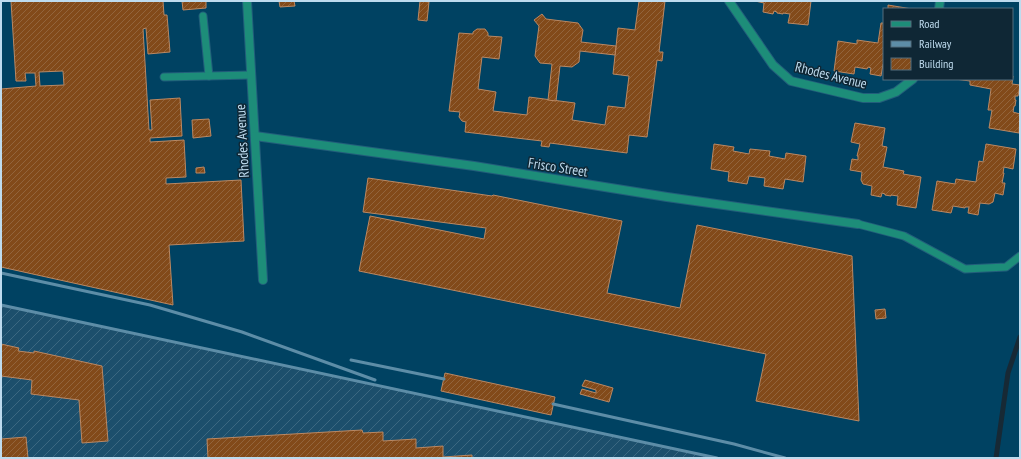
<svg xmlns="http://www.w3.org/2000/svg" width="1021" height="459" viewBox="0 0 1021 459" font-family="'PT Sans Narrow',sans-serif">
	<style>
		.industrial { fill: url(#industrial-furrows) }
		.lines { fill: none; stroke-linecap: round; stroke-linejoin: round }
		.stream { stroke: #172935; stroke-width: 5 }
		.building { fill: url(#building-hatch); stroke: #bb8862; fill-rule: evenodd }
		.service-casing { stroke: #225e7b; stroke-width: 9 }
		.minor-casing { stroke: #225e7b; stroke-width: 10 }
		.service { stroke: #1d8d79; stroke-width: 7 }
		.minor { stroke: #1d8d79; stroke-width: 8 }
		.rail { stroke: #5d8da7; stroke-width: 3 }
		.labels { text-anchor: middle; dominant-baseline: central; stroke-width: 3; stroke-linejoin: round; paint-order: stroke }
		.street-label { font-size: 14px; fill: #bedbee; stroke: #0f2735 }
	</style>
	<defs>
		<pattern id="industrial-furrows" width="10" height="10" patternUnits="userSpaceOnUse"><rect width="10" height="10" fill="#1c4f6c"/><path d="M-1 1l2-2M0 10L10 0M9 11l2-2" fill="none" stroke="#3b6881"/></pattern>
		<pattern id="building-hatch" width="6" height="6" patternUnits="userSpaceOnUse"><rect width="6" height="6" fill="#824a1a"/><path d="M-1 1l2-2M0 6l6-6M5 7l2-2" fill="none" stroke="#92643c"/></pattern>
	</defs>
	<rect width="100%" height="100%" fill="#004262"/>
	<path class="industrial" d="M1,305L717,458H1Z"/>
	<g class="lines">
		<path class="stream" d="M996,458L1008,373L1020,337"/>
	</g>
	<g class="building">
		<path d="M11,1H163L164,15H167L170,52L148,54L146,28L143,29L149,130H152L150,100L180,98L182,136L150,138V142L184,140L186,177L166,178V184L241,180L244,241L169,245L173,305L1,267V89L36,86L35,73H25L26,81H16ZM63,71L64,85L40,86L39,72Z"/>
		<path d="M182,1H206V8L183,10Z"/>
		<path d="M279,1H294L295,6L280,7Z"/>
		<path d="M420,1L429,2L427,21L418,20Z"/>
		<path d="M639,1H665L659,52H663L662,61L657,60L647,137L629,135L627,153L550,143L549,147L541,146L542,141L465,132L466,122L462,121L459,117L460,112L449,111L459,33L473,34V32L477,29H485L488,33V36L502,37L499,59L482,57L478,89L496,92L493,111L527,115L529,97L575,103L572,120L605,125L608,106L625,108L629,76L613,74L618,28L635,30Z"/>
		<path d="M755,1H811L808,25L788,23L790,14L783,13V14L777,13V12L774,11L773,14L763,12L764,3Z"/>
		<path d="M888,5L912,9H888Z"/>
		<path d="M542,14L546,19L578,23L583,30L581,42L616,46L615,55L580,51L579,62L572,67L560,66L556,101L548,100L552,64L540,63L535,56L539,26L534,20Z"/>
		<path d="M881,23H884V64H883L881,76L870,74L871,68L868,67L867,69L855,67L854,74L834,71L838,41L857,44V40L878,43Z"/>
		<path d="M1012,75L1013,76L1012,84L1020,85L1018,96H1015V100H1016L1015,106H1014L1013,112L1020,114L1019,133L989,128L992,110H988L991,89L970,85V81L955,79H1012Z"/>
		<path d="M209,119L211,136L193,138L192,120Z"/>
		<path d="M855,123L885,128L882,146L887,147L883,167L904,171L903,174L921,177L916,208L897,205L898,196L891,195V196L885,195V194L882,193L881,197L871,195L872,186L863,184L861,180L862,172L850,170L852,159L858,160V156H857L860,144L851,142Z"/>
		<path d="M714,144L734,147L733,151L749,154L750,149L770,151L769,156L785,159L786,153L806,156L803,182L785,179L783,189L764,186L765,178L749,176L747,184L728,181L729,172L711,169Z"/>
		<path d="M986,144L1016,149L1013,169L1004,167L1003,173H1004L1002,183H1005L1003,195L995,193L993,202L989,204L980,203L978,215L968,213L969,207H965V208L953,206L951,213L932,210L937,181L955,184L956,179L976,182L979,161L983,162Z"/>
		<path d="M204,167L205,173H196V168Z"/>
		<path d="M368,178L492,196L493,195L622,221L607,293L680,308L697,225L852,256L859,421L756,401L766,354L359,271L370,216L484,239L486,228L363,212Z"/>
		<path d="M885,309L886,318L876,319L875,310Z"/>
		<path d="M1,344L19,348L18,351L34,353V351L102,366L108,441L82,443L79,400L31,394L32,380L1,376Z"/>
		<path d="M445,373L555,397L551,415L441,391Z"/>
		<path d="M585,380L613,388L609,402L580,394L582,389L596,393V390L582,386Z"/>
		<path d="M362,430L363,433L383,432V441L416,439V448L443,446V457L472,455V458H208L207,439Z"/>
		<path d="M26,437L28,458H1V439Z"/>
	</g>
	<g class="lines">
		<g class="service-casing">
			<g id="service">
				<path d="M203,16L209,76"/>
				<path d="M164,77L251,75"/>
				<path d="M858,224L904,236L965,269L1006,267L1020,256"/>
			</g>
		</g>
		<g class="minor-casing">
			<g id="minor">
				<path d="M247,1L263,280"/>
				<path d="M729,1L773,65L791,81L863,98H879L896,92L913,79"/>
				<path d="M939,9L940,1"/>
				<path d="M255,136L474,166L667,197L858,224"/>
			</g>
		</g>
		<use href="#service" class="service"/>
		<use href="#minor" class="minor"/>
		<g class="rail">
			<path d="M1,273L150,305L242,332L375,380"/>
			<path d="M1,305L717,458"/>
			<path d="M351,360L444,379"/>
			<path d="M553,404L734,444L785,458"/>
		</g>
	</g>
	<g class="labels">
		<g class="street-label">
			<text transform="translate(831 75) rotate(14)">Rhodes Avenue</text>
			<text transform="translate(242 141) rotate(-93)">Rhodes Avenue</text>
			<text transform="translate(558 167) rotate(9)">Frisco Street</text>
		</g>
	</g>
	<rect width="1021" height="459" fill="none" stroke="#bedbee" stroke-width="4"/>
	<rect x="883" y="8" width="130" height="72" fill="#0f2735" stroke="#556f7f"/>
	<rect x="891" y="21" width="20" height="6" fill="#1d8d79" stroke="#556f7f"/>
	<text x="919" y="28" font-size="12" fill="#bedbee">Road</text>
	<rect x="891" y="41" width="20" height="6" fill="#5d8da7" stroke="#556f7f"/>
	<text x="919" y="48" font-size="12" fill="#bedbee">Railway</text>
	<rect x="891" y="58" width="20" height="12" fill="url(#building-hatch)" stroke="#556f7f"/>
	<text x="919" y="68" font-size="12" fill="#bedbee">Building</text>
</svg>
